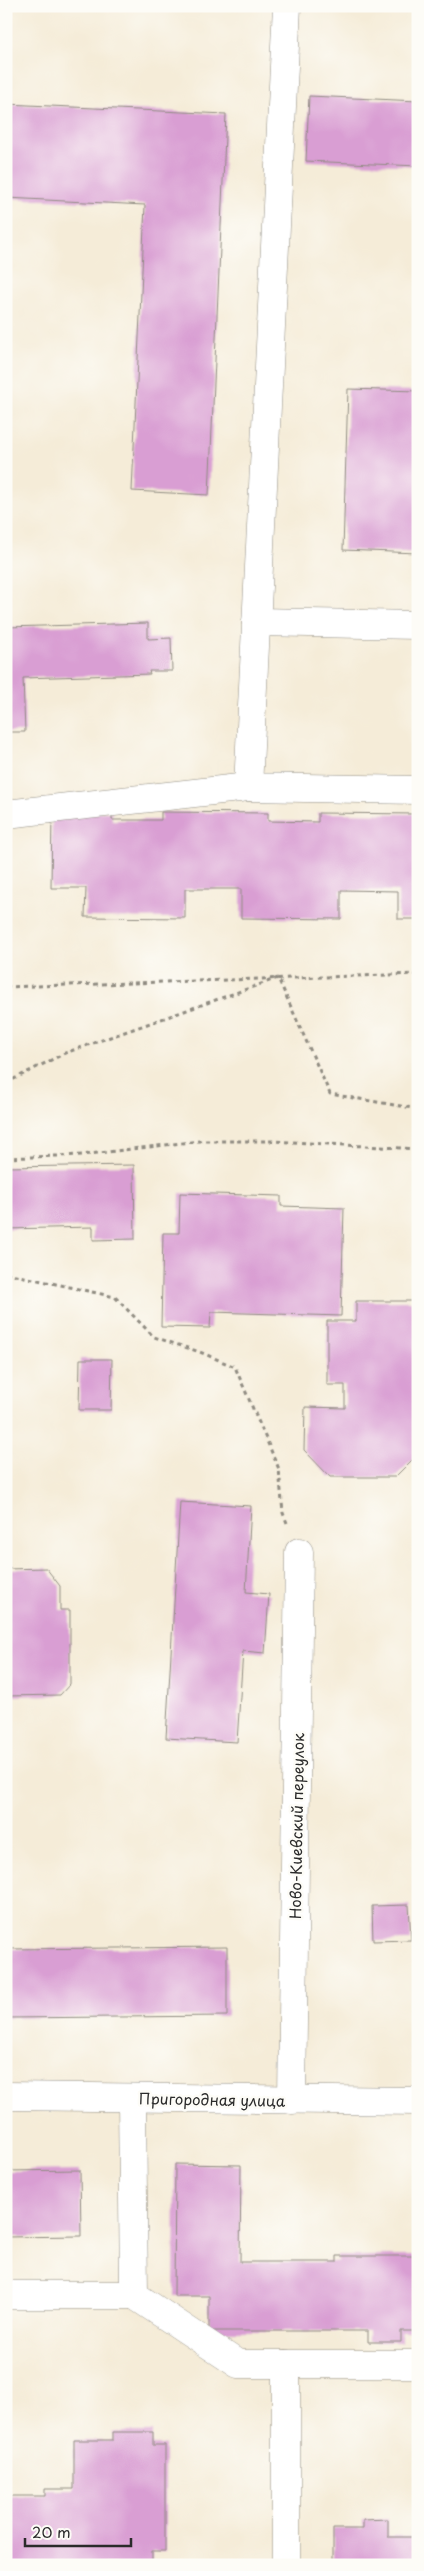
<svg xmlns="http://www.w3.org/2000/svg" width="424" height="2571" viewBox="0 0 424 2571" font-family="'Playpen Sans',sans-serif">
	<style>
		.building { fill: #d99ed3 }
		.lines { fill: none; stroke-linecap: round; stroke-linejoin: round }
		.minor-casing { stroke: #908c82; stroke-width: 29 }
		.path { stroke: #908c82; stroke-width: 3; stroke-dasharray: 4 4; stroke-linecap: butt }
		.minor { stroke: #fff; stroke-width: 28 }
		.labels { text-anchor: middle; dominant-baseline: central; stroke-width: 5; stroke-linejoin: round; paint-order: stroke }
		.street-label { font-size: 15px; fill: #2b2b2b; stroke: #fdfcf7 }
	</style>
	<rect width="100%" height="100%" fill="#fdfcf7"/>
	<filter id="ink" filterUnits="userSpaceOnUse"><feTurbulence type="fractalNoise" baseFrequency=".02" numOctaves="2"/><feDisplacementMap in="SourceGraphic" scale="10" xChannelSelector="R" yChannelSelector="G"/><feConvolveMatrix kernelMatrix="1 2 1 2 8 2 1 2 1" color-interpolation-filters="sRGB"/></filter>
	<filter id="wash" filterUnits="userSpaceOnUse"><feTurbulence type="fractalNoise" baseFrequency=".0096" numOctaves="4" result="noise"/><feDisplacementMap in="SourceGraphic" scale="20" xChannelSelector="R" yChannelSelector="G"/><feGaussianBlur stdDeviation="1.12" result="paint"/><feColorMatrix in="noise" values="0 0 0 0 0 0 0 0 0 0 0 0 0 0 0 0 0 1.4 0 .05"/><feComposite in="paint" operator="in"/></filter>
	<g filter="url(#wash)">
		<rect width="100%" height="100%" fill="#f5ecd8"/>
		<g id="blocks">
			<g class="building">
				<path d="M309,96L418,101V166L306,161Z"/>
				<path d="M6,104L226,114L209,495L132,491L145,205L6,198Z"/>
				<path d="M348,389L418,391L417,553L343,550Z"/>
				<path d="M148,623V639L171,638L172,671H149L150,674L23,678L25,732H6V627Z"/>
				<path d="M52,811L112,812V820H161V812L268,813V821L318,822V813L418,814V919H398V891L341,890V919L241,918V889H185V918L85,917L86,888H51Z"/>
				<path d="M134,1165L135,1239L93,1240V1227L6,1229V1167Z"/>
				<path d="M180,1193L281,1196V1206L344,1208L341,1316L211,1312L210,1328L161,1327L163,1233H179Z"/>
				<path d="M356,1301H417L418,1454L395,1477H330L304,1450L305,1407L345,1408V1385H327V1321H356Z"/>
				<path d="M80,1359H112L111,1410H79Z"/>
				<path d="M180,1502L251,1506L246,1592L269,1594L265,1653L243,1651L237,1742L166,1738Z"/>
				<path d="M46,1568L60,1586V1610H70V1684L60,1695L6,1696V1569Z"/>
				<path d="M409,1905L411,1940L373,1941L372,1906Z"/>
				<path d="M227,1947V2016L6,2018V1949Z"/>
				<path d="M175,2164L241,2165L240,2262H337V2256H418V2331H401V2342H368V2331H209V2296H174Z"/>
				<path d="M80,2170L81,2236L6,2237V2171Z"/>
				<path d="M113,2432H153V2445H165V2551H152V2565H6V2496H45V2489H74V2440H113Z"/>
				<path d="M388,2519V2537H418V2565H333V2529H363V2520Z"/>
			</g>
		</g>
	</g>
	<g filter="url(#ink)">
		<use href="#blocks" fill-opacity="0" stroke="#908c82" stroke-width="1"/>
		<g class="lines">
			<g class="minor-casing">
				<g id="minor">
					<path d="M287,6L248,787L418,790"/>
					<path d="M256,622L418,625"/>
					<path d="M6,814L248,787"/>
					<path d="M6,2096L418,2101"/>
					<path d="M132,2098L134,2295L238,2364H418"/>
					<path d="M292,2100L299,1552"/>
					<path d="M6,2295H134"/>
					<path d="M286,2364V2563"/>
				</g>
			</g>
			<g class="path">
				<path d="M6,987L418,974"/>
				<path d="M6,1083L65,1053L278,978L330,1094L418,1109"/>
				<path d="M6,1158L82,1155L199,1141H273L418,1149"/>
				<path d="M6,1273L115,1297L154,1337L200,1352L235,1367L279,1469L283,1513L287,1523"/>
			</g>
			<use href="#minor" class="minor"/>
		</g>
	</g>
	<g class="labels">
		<g class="street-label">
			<text transform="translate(296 1826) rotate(-89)">Ново-Киевский переулок</text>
			<text transform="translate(212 2099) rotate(1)">Пригородная улица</text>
		</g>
	</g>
	<rect width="424" height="2571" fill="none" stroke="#fdfcf7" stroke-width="25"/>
	<path d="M25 2538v8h106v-8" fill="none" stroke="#2b2b2b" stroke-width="2.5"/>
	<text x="32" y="2538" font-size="15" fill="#2b2b2b" stroke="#fdfcf7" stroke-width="4" paint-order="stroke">20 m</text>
</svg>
